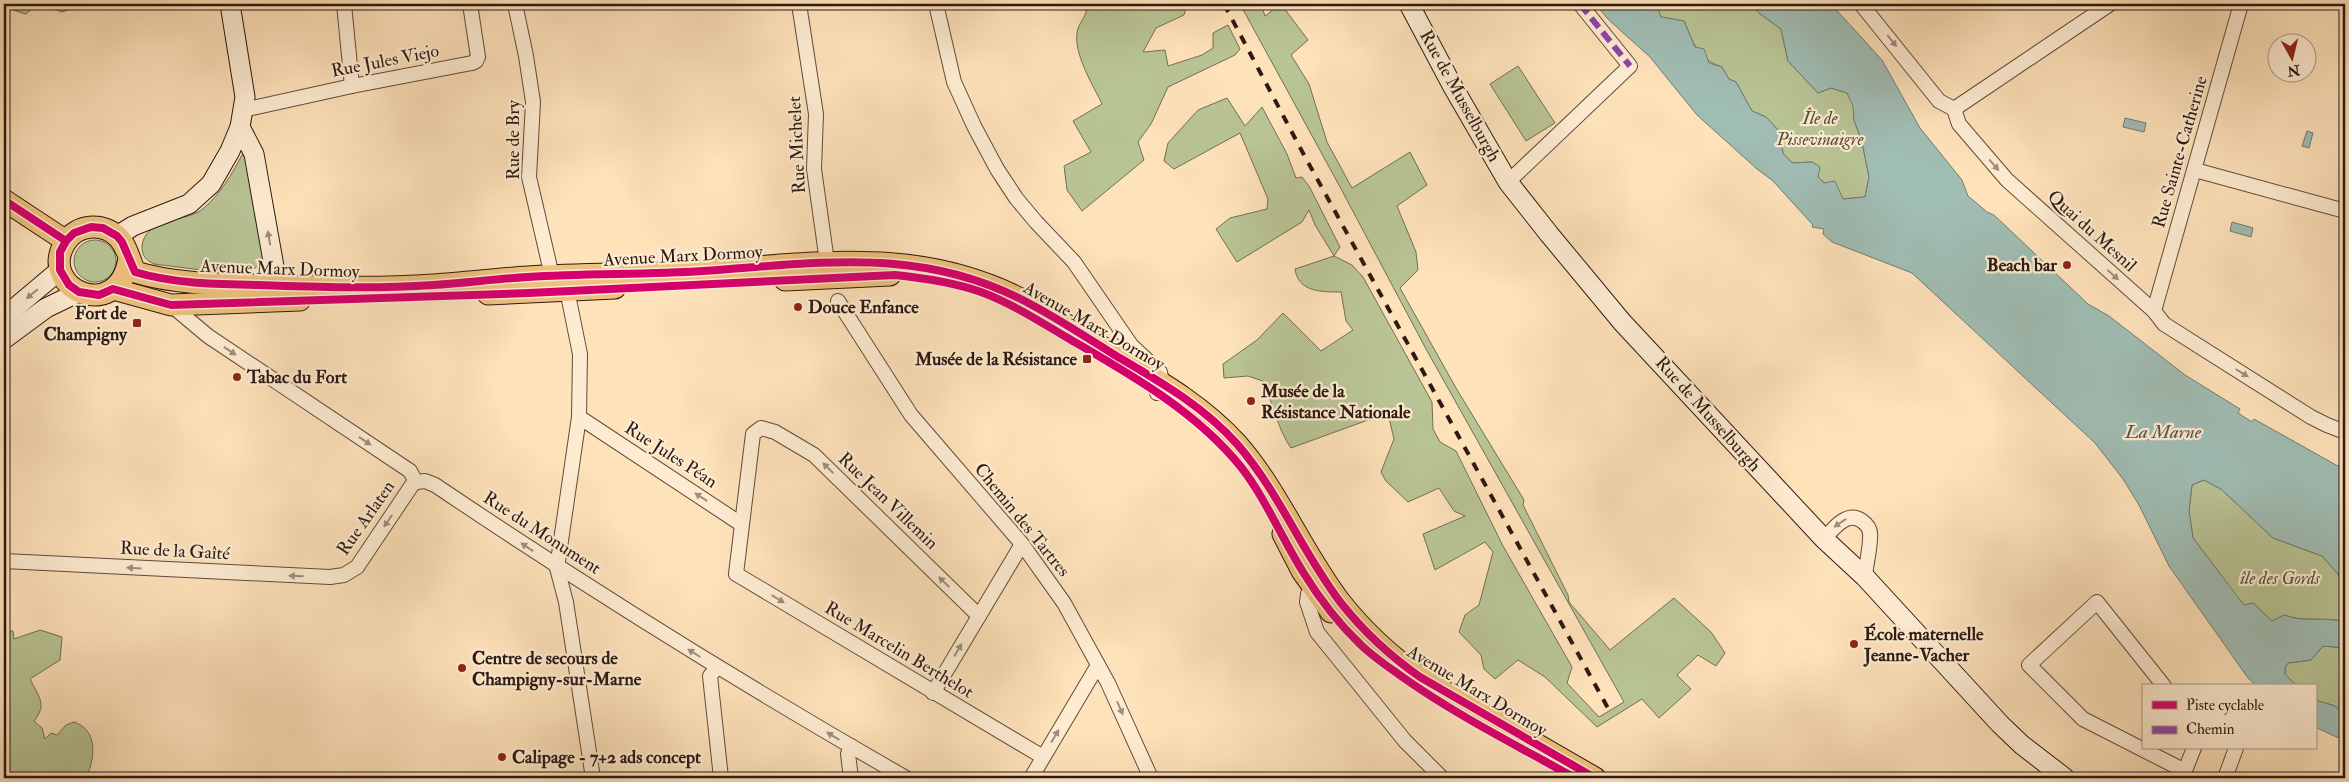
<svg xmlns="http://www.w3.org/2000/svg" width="2349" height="782" viewBox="0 0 2349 782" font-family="'IM FELL Double Pica',serif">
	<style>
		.green { fill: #b9c495; stroke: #736e53 }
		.water { fill: #a0bdb4; stroke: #727b73 }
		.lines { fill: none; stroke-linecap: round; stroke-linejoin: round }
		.street-casing { stroke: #614b3b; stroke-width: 16 }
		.secondary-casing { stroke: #2d1911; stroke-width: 21 }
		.primary-casing { stroke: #2d1911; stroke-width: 23 }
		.street { stroke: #feecd2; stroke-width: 14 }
		.secondary { stroke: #feecd2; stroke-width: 19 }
		.primary { stroke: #efc17d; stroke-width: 21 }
		.rail { stroke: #2d1911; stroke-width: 4; stroke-dasharray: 9 9; stroke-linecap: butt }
		.quiet { stroke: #8e44ad; stroke-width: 6; stroke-dasharray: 12 6; stroke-linecap: butt }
		.cycleway-casing { stroke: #feecd2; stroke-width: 11 }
		.cycleway { stroke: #d6006c; stroke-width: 8 }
		.oneway { fill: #a08d7b }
		.poi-dot { fill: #8f2418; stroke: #feecd2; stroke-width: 2 }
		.labels { text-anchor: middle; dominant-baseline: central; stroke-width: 4.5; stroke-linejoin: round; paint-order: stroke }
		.street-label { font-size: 18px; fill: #2d1911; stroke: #feecd2 }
		.park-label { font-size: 18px; font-style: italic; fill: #574c39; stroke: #feecd2 }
		.poi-label { font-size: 18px; font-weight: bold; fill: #2d1911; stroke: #feecd2; text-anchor: start }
		.water-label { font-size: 19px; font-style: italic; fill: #55524a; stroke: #feecd2 }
	</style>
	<rect width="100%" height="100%" fill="#fee2ba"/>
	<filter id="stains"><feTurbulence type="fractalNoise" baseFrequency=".004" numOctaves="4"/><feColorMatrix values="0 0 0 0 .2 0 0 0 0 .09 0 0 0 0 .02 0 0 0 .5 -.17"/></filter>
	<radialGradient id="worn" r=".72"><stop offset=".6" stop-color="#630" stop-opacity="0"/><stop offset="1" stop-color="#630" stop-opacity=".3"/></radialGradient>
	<g class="green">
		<path d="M9,4H38L26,14L13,10Z"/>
		<path d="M41,4H84L62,12Z"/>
		<path d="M1086,4H1187L1184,15L1156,28L1143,52L1165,50L1168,66L1202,55L1213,48V33L1228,25L1240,49L1235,55L1168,87L1151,124L1138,142L1144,160L1082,211L1067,190L1064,166L1091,152L1073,121L1102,104C1093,85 1074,55 1077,33C1078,22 1089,16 1086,4Z"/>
		<path d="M1240,4H1261L1265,16L1281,4L1308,40L1291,55L1309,84L1327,142L1352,188L1410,152L1427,185L1397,206L1416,252L1418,270L1400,288L1456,388L1524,500L1523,505L1568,595L1569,602L1610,650L1674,598L1711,632L1725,653L1716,666L1698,655L1677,675L1691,689L1659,718L1642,699L1597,727L1545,677L1518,660L1495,679L1484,669L1481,655L1459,632L1465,615L1479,605L1493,552L1485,542L1435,570L1423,534L1465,516L1454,511L1439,488L1408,502L1386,481L1381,472L1394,439L1389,418L1368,420L1291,448C1277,428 1273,403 1263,381L1248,376L1224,378L1223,364L1257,340L1283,313L1321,351L1353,330L1346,321L1341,292C1321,292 1298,292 1295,269L1334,256L1315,225L1309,210L1302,222L1237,262L1216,229L1230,218L1267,209L1268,199L1240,133L1174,169L1164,161L1168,143L1198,110L1227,98L1245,126L1262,107L1287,154L1296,178L1302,177L1309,186L1340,247L1334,256L1352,265L1363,277L1432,402L1433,429L1440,442L1456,451L1503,546L1572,667L1567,683L1599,717L1624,702L1426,349L1340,187Z"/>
		<path d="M1656,4H1750L1759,13L1781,29L1788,61L1818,93L1831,88L1847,93L1854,106V120L1862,142L1869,177L1865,197L1842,199L1818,177L1812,162L1792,163L1783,153L1779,131L1766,117L1752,111L1736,82L1729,79L1722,67C1698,59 1693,43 1684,21L1661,17Z"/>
		<path d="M1518,66L1555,123L1526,141L1490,84Z"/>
		<path d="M245,154L266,255L264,262L249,272H217L154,264C146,260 142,256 142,247C144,217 187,223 204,208C220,194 232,174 242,155Z"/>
		<circle cx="95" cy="261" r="21"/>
		<path d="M2204,480L2221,489L2273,538L2322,556L2338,574L2345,589V622C2324,616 2304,623 2284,615L2272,621L2253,603L2244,606L2193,538L2189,511L2192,485Z"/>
		<path d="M40,630L62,637L60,660L30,679C38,696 48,704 34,721L42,728L45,739L51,733L57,735L66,725L74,722C98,730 95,757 87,776L82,778H4V632L13,631L14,639Z"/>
		<path d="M2323,646L2345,648V714L2335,706L2315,700V686H2297L2285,674V668L2288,663L2311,660Z"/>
	</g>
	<g class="water">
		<path d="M1595,4H1656L1661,17L1684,21L1695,47L1704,49L1709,63L1722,67L1729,79L1736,82L1752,111L1766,117L1779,131L1783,153L1792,163L1812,162L1820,167L1818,177L1824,183L1835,181L1843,199L1865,197L1869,177L1862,142L1854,120L1853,106L1847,93L1831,88L1818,93L1788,61L1781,29L1759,13L1750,4H1831L1882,60L1920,128L1962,180L1968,196L1987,212L1994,215L2088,304L2109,316L2185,375L2240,409L2238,413L2252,422L2254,419L2345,470V589L2338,574L2322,556L2273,538L2221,489L2204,480L2192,485L2189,511L2193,538L2244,605L2253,603L2272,621L2284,615C2304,623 2324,616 2345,622V648L2323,646L2311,660L2288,663L2285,668V674L2297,686H2257L2248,678L2169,566L2139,505L2123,479L2095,443L1912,273L1832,242L1823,234L1824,229L1812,227L1813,225L1773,181L1757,169L1697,115L1650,57L1609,20Z"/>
		<path d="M2125,118L2146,123L2144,132L2123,127Z"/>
		<path d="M2307,131L2313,133L2309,148L2302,146Z"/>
		<path d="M2232,222L2253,228L2251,237L2230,231Z"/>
		<path d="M2315,700L2335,706L2345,714V741L2315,727Z"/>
	</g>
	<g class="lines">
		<g class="street-casing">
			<g id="street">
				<path d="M344,4L352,86"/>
				<path d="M515,4L526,56L533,102L529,177L552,276L567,290L580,354L579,417L557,568L566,602L593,778"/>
				<path d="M799,4L816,114L814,169L828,269"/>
				<path d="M936,4L954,82L974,126L997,169L1016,198L1036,222L1074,262L1131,345L1160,372L1162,383L1157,393"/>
				<path d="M1861,4L1939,101L1954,109L1959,124L2007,180L2154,311L2164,324L2311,417L2327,425L2345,432"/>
				<path d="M1954,109L2110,4"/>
				<path d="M243,110L352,86L472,63L476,61L478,57L470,4"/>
				<path d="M2195,170L2345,211"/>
				<path d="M1508,182L1630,66L1580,4"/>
				<path d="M838,301L911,415L1022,544L1064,603L1108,683L1151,778"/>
				<path d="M171,305L208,336L410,471L416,482"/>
				<path d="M2154,311L2241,4"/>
				<path d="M579,417L741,524"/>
				<path d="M416,482L425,481L435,485C588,588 745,686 906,778"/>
				<path d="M1824,539C1833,529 1847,510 1862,521C1868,525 1871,531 1870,538C1870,550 1866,564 1865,577"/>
				<path d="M4,561L330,577L344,575L357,567L412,485L416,482"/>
				<path d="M1320,585L1308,594L1307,602L1317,632L1405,741L1442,778"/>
				<path d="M979,616L814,455L775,432L761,428L753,434L736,574L1043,757"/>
				<path d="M717,667L710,676L721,778"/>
				<path d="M2164,686L2097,602L2029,665L2083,719L2185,771"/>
				<path d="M933,693L1022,544"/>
				<path d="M851,746L848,754L851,778"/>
				<path d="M1031,778L1098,665"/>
				<path d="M2182,778L2194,748"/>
				<path d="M2225,778L2236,748"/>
			</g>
		</g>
		<g class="secondary-casing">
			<g id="secondary">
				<path d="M1409,4L1453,87L1508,182L1549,234L1622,322L1824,539L1865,577L2000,724L2022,745L2065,778"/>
				<path d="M240,127L254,154L275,272L276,286"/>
				<path d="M117,236L133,226L189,204L211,184L230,151L240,127L245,97L230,4"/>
				<path d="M4,317L60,270"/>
				<path d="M4,339L46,308L79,292"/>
			</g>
		</g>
		<g class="primary-casing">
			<g id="primary">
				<path d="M4,200L66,241"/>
				<path d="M129,258C119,325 37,289 65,243C76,224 103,222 118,237C127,246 130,261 135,272C175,284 217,284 258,285C316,287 375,289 433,285C465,283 496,279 528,277C586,273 645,275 703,271C820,263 925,245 1032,305C1060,320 1086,337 1113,354C1157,380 1202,405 1237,444C1279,492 1302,552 1341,603C1364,632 1390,656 1420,677L1595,778"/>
				<path d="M785,280L890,275"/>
				<path d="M113,289L171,305L300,300"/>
				<path d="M488,294L615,288"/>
				<path d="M1283,534L1302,571L1331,612"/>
			</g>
		</g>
		<use href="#street" class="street"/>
		<use href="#secondary" class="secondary"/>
		<use href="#primary" class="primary"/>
		<path class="rail" d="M1224,4L1304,155L1609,710"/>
		<path class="quiet" d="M1580,4L1630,66"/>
		<g class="cycleway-casing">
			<g id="cycleway">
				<path d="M4,200L66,241"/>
				<path d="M1575,778C1516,745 1456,715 1401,676C1387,666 1372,656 1360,644C1338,623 1319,598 1303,572C1281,537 1266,499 1241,467C1195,410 1128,373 1066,337C1039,321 1011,303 981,292C953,282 924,278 895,275L529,293L171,305L113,289L99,295L79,292L69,285L60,270V252L66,241L74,233L91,227L103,228L117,236L122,242L135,272C175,284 217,284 258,285C316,287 375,289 433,285C465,283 496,279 528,277C586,273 645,275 703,271C820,263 925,245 1032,305C1060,320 1086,337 1113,354C1157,380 1202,405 1237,444C1279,492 1302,552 1341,603C1364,632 1390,656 1420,677L1595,778"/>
			</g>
		</g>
		<use href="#cycleway" class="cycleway"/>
	</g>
	<defs><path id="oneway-solid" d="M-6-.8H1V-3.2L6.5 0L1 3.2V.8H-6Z" transform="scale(1.25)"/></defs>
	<g class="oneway">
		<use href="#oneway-solid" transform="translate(1892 41) rotate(51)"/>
		<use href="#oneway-solid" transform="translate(1994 165) rotate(49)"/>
		<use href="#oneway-solid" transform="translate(269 238) rotate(-100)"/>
		<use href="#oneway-solid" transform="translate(2113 275) rotate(41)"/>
		<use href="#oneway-solid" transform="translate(32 294) rotate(140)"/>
		<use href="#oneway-solid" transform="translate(230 351) rotate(34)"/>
		<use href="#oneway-solid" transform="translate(2242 373) rotate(32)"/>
		<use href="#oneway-solid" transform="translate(365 441) rotate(34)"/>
		<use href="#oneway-solid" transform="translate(828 468) rotate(-136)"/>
		<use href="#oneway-solid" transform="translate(701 497) rotate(-147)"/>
		<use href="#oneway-solid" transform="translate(388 521) rotate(124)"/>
		<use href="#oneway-solid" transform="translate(1840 523) rotate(146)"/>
		<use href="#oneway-solid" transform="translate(527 547) rotate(-146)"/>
		<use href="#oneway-solid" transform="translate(134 568) rotate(-177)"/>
		<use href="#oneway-solid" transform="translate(296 576) rotate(-178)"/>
		<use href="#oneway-solid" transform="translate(944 582) rotate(-136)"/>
		<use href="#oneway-solid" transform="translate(778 599) rotate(31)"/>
		<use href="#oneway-solid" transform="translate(958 650) rotate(-59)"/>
		<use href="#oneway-solid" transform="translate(694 653) rotate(-148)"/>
		<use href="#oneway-solid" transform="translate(1120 708) rotate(66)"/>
		<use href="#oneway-solid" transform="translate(833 736) rotate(-149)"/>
		<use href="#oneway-solid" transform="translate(1055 736) rotate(-59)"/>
	</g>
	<g class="poi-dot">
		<circle cx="2067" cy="265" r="5"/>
		<circle cx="798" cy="307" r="5"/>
		<rect x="132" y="318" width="10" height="10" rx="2.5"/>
		<rect x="1082" y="354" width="10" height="10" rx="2.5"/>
		<circle cx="237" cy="377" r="5"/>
		<circle cx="1251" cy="401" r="5"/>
		<circle cx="1854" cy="644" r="5"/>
		<circle cx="462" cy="668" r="5"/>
		<circle cx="502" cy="757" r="5"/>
	</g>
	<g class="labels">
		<g class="street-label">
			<text transform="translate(385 61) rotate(-11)">Rue Jules Viejo</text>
			<text transform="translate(1460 96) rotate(61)">Rue de Musselburgh</text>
			<text transform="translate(513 140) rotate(-90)">Rue de Bry</text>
			<text transform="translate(797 145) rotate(-93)">Rue Michelet</text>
			<text transform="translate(2180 152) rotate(-74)">Rue Sainte-Catherine</text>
			<text transform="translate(2092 231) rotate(42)">Quai du Mesnil</text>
			<text transform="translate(683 256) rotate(-3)">Avenue Marx Dormoy</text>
			<text transform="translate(280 269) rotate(2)">Avenue Marx Dormoy</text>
			<text transform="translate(1094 326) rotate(30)">Avenue Marx Dormoy</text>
			<text transform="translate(1708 414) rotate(48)">Rue de Musselburgh</text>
			<text transform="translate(671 455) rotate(33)">Rue Jules Péan</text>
			<text transform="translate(888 501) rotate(44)">Rue Jean Villemin</text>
			<text transform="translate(366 518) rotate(-55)">Rue Arlaten</text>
			<text transform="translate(1022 520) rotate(51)">Chemin des Tartres</text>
			<text transform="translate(542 533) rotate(33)">Rue du Monument</text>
			<text transform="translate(175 551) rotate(3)">Rue de la Gaîté</text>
			<text transform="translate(899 650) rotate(31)">Rue Marcelin Berthelot</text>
			<text transform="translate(1477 691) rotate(31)">Avenue Marx Dormoy</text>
		</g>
		<g class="park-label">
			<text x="1820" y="118">Île de<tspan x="1820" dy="21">Pissevinaigre</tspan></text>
			<text x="2280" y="578">île des Gords</text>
		</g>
		<g class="poi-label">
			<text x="2057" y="265" text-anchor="end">Beach bar</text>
			<text x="808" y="307">Douce Enfance</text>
			<text x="127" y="313" text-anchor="end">Fort de<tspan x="127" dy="21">Champigny</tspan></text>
			<text x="1077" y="359" text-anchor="end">Musée de la Résistance</text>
			<text x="247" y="377">Tabac du Fort</text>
			<text x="1261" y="391">Musée de la<tspan x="1261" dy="21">Résistance Nationale</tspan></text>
			<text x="1864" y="634">École maternelle<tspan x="1864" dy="21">Jeanne-Vacher</tspan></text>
			<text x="472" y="658">Centre de secours de<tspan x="472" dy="21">Champigny-sur-Marne</tspan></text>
			<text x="512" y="757">Calipage - 7+2 ads concept</text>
		</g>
		<g class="water-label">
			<text x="2163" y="432">La Marne</text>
		</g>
	</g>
	<rect width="2349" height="782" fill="none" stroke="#fee2ba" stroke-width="20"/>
	<rect x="5" y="5" width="2339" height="772" fill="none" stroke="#2d1911" stroke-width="2.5"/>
	<rect x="10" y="10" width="2329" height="762" fill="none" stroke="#2d1911"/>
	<rect x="2142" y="684" width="175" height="65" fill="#feecd2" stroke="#aa9885"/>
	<rect x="2152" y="701" width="25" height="8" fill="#d6006c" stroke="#aa9885"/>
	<text x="2186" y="710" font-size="15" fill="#2d1911">Piste cyclable</text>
	<rect x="2152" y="726" width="25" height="8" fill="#8e44ad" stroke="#aa9885"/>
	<text x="2186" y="734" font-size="15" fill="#2d1911">Chemin</text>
	<g transform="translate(2292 58) rotate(172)"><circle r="24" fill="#feecd2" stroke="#aa9885"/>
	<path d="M0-4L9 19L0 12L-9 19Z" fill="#8f2418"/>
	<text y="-8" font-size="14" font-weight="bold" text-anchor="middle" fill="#2d1911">N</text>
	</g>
	<rect width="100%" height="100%" filter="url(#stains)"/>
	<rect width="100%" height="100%" fill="url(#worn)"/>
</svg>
